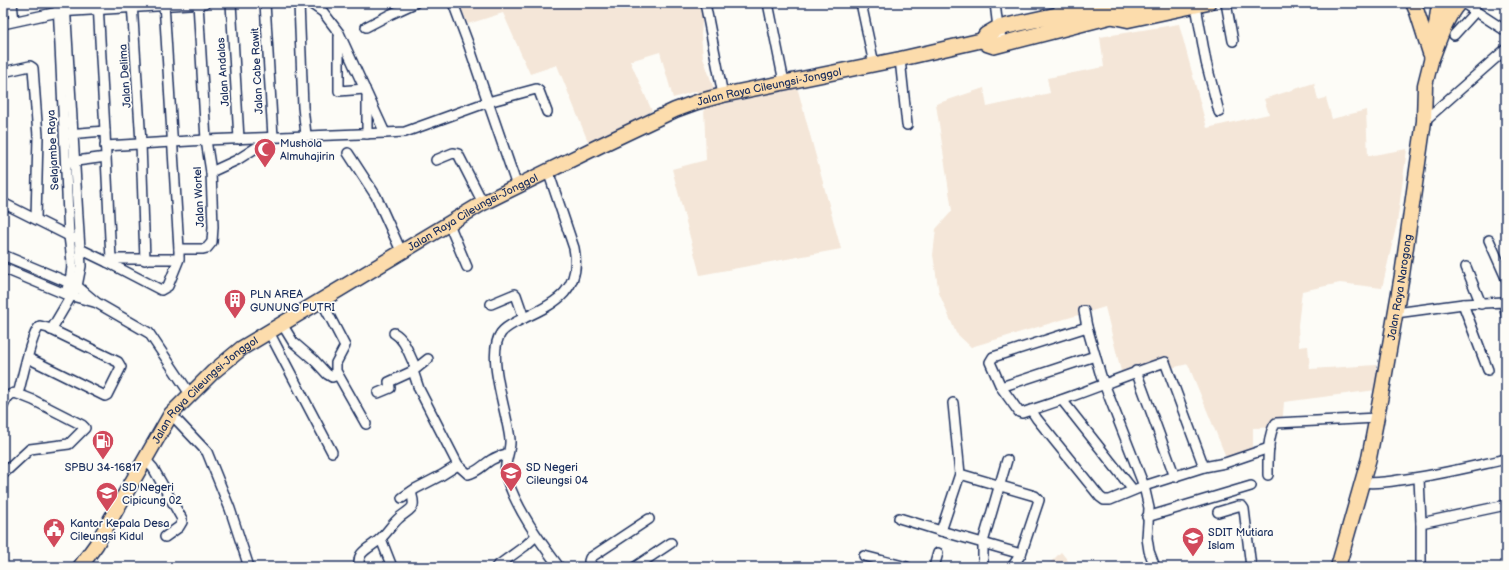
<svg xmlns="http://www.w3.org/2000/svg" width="1509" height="570" viewBox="0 0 1509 570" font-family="'Balsamiq Sans',sans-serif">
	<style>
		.built { fill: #f4e6d8 }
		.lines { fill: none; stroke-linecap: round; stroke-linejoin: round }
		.minor-casing { stroke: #1b2f5e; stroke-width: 12 }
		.primary-casing { stroke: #1b2f5e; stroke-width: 17 }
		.trunk-casing { stroke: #1b2f5e; stroke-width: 18 }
		.minor { stroke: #fdfcf7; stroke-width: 9 }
		.primary { stroke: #fcdcac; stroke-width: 14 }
		.trunk { stroke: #fcdcac; stroke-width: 15 }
		.labels { text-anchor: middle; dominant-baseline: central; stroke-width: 3.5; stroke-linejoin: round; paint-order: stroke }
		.street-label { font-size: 11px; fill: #1b2f5e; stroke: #fdfcf7 }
		.poi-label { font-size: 11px; fill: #1b2f5e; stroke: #fdfcf7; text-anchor: start }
	</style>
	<rect width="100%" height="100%" fill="#fdfcf7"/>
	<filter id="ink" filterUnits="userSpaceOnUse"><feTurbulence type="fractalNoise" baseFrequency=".025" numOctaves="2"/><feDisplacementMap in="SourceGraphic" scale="8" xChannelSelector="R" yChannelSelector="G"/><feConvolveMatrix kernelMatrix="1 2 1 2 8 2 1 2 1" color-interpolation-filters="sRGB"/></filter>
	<g filter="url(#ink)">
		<g class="built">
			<path d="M458,3H696L703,9L701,35L703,57L718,101L796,83L841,249L700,275L672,169L706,160L704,107L696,91L673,98L660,52L630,61L652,111L589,144L557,65L530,74L503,13L468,24Z"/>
			<path d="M1179,24L1207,128L1269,114L1264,99L1314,83L1318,100L1326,98L1332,119L1366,110L1368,156L1407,149L1397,223L1382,288L1340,283L1302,291L1298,325L1299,347L1308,346L1310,369L1377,365L1376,390L1284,402L1282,427L1253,428V456L1228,462L1188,364L1123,379L1105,307L971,347L956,333L939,293L933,255L936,229L952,211L936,104L984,88L987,107L1050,93L1047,78L1104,67L1100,37Z"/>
			<path d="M1061,552L1073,567H1046Z"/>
		</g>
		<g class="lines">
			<g class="minor-casing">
				<g id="minor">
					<path d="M12,3L14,21"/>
					<path d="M58,3L69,236C72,261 75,270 65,294"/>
					<path d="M98,3L105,131"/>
					<path d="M132,3L141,143L145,260"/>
					<path d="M164,3L179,249"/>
					<path d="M231,3L239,139"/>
					<path d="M299,3L303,107L306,135"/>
					<path d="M310,3L323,12L339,33L385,133L405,132L488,102L517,186"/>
					<path d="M453,3L468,43L488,102L536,89L539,91L547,112"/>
					<path d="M705,3L723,95"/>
					<path d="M768,3L784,82"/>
					<path d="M861,3L874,64"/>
					<path d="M995,3L998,28L1003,44"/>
					<path d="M1226,3L1233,41"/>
					<path d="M1463,3L1506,31"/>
					<path d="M1196,6L1206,62L1219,112"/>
					<path d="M1059,15V3"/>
					<path d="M3,24L58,12L205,3"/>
					<path d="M366,27L391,14L415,3"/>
					<path d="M1454,35L1476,11"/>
					<path d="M339,37V91L365,89"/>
					<path d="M900,59L907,125"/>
					<path d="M3,72L30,66L33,68L38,136L36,219"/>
					<path d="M367,97V134"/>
					<path d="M1424,121L1506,49"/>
					<path d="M67,134L105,131L106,157L69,162"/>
					<path d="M105,146L206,140L385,133"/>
					<path d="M348,153L376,196L401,251"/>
					<path d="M106,157L111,259"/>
					<path d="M436,160L453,153L458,154L483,203"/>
					<path d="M548,171L574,248C582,289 557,303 524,318C516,322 506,326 501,333C485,355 508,414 510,440C511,453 502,465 507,479C518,511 539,540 559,567"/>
					<path d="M211,172L237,160L273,137L265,3"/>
					<path d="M3,203L73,238"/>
					<path d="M449,224L467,267"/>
					<path d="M1489,240L1506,278"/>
					<path d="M80,249L107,262L111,259H177L179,258V249H203L207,248L212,242L213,227L211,172L206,140L198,3"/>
					<path d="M3,255L77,286L97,303L149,333L190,394"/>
					<path d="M107,262L161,290L168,286L179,259"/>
					<path d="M1466,267L1481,304"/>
					<path d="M3,268L65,294L94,302"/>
					<path d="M321,300L345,346L336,363V371L366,424"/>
					<path d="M491,304L515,294L516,295L524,318"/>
					<path d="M1463,304L1488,370"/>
					<path d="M1084,311L1087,327L1101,376L1144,486L1149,508L1147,538L1149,551L1155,567"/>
					<path d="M1396,313L1463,304L1504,302L1506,314"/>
					<path d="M282,324L293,342L314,360L327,374L332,377L338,375"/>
					<path d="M1087,327L993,357L990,362L1001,387L1019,412L1022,413L1031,410L1037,419L1100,497L1104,500H1110L1144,486L1204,467L1225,463L1269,448"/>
					<path d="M51,330L77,286L81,266L65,3"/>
					<path d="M269,332L332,452"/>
					<path d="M428,359L413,371L419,389L458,465L468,474C478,472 483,465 491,460C496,457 502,455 507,454"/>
					<path d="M1136,371L1175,477"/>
					<path d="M1001,387L1095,356"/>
					<path d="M378,393L390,388L389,382L413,371L415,366C409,355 405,339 394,333"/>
					<path d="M1062,400L1133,490"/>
					<path d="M953,403L960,474L1035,496L1039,500L1021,554L1012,567"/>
					<path d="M3,406C6,399 10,391 18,394C22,381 31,333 40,326L48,328L118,362L121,367L107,395L105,396L28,358"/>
					<path d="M1031,410C1077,396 1120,377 1165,362L1204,467"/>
					<path d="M171,414L207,452L230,509L249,567"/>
					<path d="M145,459L153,468L182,519V522L179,527L165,537"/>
					<path d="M3,474L30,449L69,444L85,428L82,425L33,400L18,394"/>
					<path d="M960,474L941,531L1021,554"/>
					<path d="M1268,475C1268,463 1267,433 1276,423L1377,418"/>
					<path d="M1419,478L1421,523"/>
					<path d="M1362,482C1374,484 1387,482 1399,480C1435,476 1470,467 1506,459"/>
					<path d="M402,498L415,489L442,475L458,465"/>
					<path d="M1218,512L1238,506H1242L1244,509L1251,567"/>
					<path d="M1147,517L1251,486"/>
					<path d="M899,518L941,531"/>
					<path d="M381,539L392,567"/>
					<path d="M864,556L907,567"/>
					<path d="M1421,563V523L1506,505"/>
					<path d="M360,567C355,551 371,548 380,539C387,533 392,524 399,518C403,514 412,510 413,505C414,501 412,496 411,492"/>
					<path d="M496,567L525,546L536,536"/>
					<path d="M593,567L589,561L590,558L649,519"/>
					<path d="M635,567L671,543"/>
					<path d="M934,567L938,553"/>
					<path d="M983,567V542L1007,460"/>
				</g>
			</g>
			<g class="primary-casing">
				<g id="primary">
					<path d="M1413,3L1417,12L1430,53"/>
					<path d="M1109,16L1128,20L1208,3"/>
					<path id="s1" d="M80,567L96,545L171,414L213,372L242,348L483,203L599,146L675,110L697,102L723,95L900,59L983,40"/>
					<path id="s2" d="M1338,567L1369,458L1383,385L1402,275L1424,121L1425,85L1432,57L1439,3"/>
				</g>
			</g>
			<g class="trunk-casing">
				<g id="trunk">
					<path d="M1112,3L998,28L986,35L983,40L988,44L994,46L1162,3"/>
					<path d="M1432,57C1439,39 1445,18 1458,3"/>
				</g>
			</g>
			<use href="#minor" class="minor"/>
			<use href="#primary" class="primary"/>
			<use href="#trunk" class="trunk"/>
		</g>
	</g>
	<defs>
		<g id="mosque-pin" transform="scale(1.15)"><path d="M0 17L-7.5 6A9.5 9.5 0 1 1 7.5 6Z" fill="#d1495b" stroke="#fdfcf7"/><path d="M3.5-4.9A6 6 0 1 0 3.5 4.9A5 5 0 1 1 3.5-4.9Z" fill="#fff"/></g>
		<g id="building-pin" transform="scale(1.15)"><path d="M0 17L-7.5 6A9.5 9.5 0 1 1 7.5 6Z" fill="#d1495b" stroke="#fdfcf7"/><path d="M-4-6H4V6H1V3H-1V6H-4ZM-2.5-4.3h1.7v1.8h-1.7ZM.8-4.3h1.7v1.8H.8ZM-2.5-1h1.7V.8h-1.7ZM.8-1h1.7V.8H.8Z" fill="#fff"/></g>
		<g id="fuel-pin" transform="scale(1.15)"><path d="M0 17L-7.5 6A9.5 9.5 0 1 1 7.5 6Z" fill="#d1495b" stroke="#fdfcf7"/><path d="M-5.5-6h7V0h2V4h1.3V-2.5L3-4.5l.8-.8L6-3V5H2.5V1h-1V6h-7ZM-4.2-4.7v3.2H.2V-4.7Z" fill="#fff"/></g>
		<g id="school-pin" transform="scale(1.15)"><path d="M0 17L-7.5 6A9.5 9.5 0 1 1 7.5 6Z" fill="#d1495b" stroke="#fdfcf7"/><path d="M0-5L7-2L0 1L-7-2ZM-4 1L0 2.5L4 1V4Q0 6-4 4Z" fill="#fff"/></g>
		<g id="civic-pin" transform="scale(1.15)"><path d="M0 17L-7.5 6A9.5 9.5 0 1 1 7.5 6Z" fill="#d1495b" stroke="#fdfcf7"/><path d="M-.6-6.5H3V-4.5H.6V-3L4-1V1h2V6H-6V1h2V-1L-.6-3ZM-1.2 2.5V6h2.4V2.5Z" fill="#fff"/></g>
	</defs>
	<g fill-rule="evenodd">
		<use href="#mosque-pin" x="265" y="149"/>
		<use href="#building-pin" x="235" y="300"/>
		<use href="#fuel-pin" x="103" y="441"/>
		<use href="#school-pin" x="511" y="473"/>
		<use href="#school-pin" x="107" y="493"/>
		<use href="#civic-pin" x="54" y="529"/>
		<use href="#school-pin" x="1193" y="538"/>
	</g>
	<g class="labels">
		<g class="street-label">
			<text transform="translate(257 71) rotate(-93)">Jalan Cabe Rawit</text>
			<text transform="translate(223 72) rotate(-94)">Jalan Andalas</text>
			<text transform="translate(125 76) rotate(-94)">Jalan Delima</text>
			<text stroke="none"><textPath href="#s1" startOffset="867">Jalan Raya Cileungsi-Jonggol</textPath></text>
			<text transform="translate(53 150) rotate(-93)">Selajambe Raya</text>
			<text transform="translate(199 197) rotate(-93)">Jalan Wortel</text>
			<text stroke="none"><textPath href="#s1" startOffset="543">Jalan Raya Cileungsi-Jonggol</textPath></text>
			<text stroke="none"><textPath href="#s2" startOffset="287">Jalan Raya Narogong</textPath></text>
			<text stroke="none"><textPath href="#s1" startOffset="219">Jalan Raya Cileungsi-Jonggol</textPath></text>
		</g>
		<g class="poi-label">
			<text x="280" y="143">Mushola<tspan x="280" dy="13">Almuhajirin</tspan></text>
			<text x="250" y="294">PLN AREA<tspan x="250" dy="13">GUNUNG PUTRI</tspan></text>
			<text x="103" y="467" text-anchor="middle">SPBU 34-16817</text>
			<text x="526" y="467">SD Negeri<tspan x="526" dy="13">Cileungsi 04</tspan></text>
			<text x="122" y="487">SD Negeri<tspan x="122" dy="13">Cipicung 02</tspan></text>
			<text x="70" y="523">Kantor Kepala Desa<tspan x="70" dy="13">Cileungsi Kidul</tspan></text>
			<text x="1208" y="532">SDIT Mutiara<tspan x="1208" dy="13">Islam</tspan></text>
		</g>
	</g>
	<rect width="1509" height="570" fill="none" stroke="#fdfcf7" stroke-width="16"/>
	<rect x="8" y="8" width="1493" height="554" fill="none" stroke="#1b2f5e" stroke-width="1.5" filter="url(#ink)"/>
</svg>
